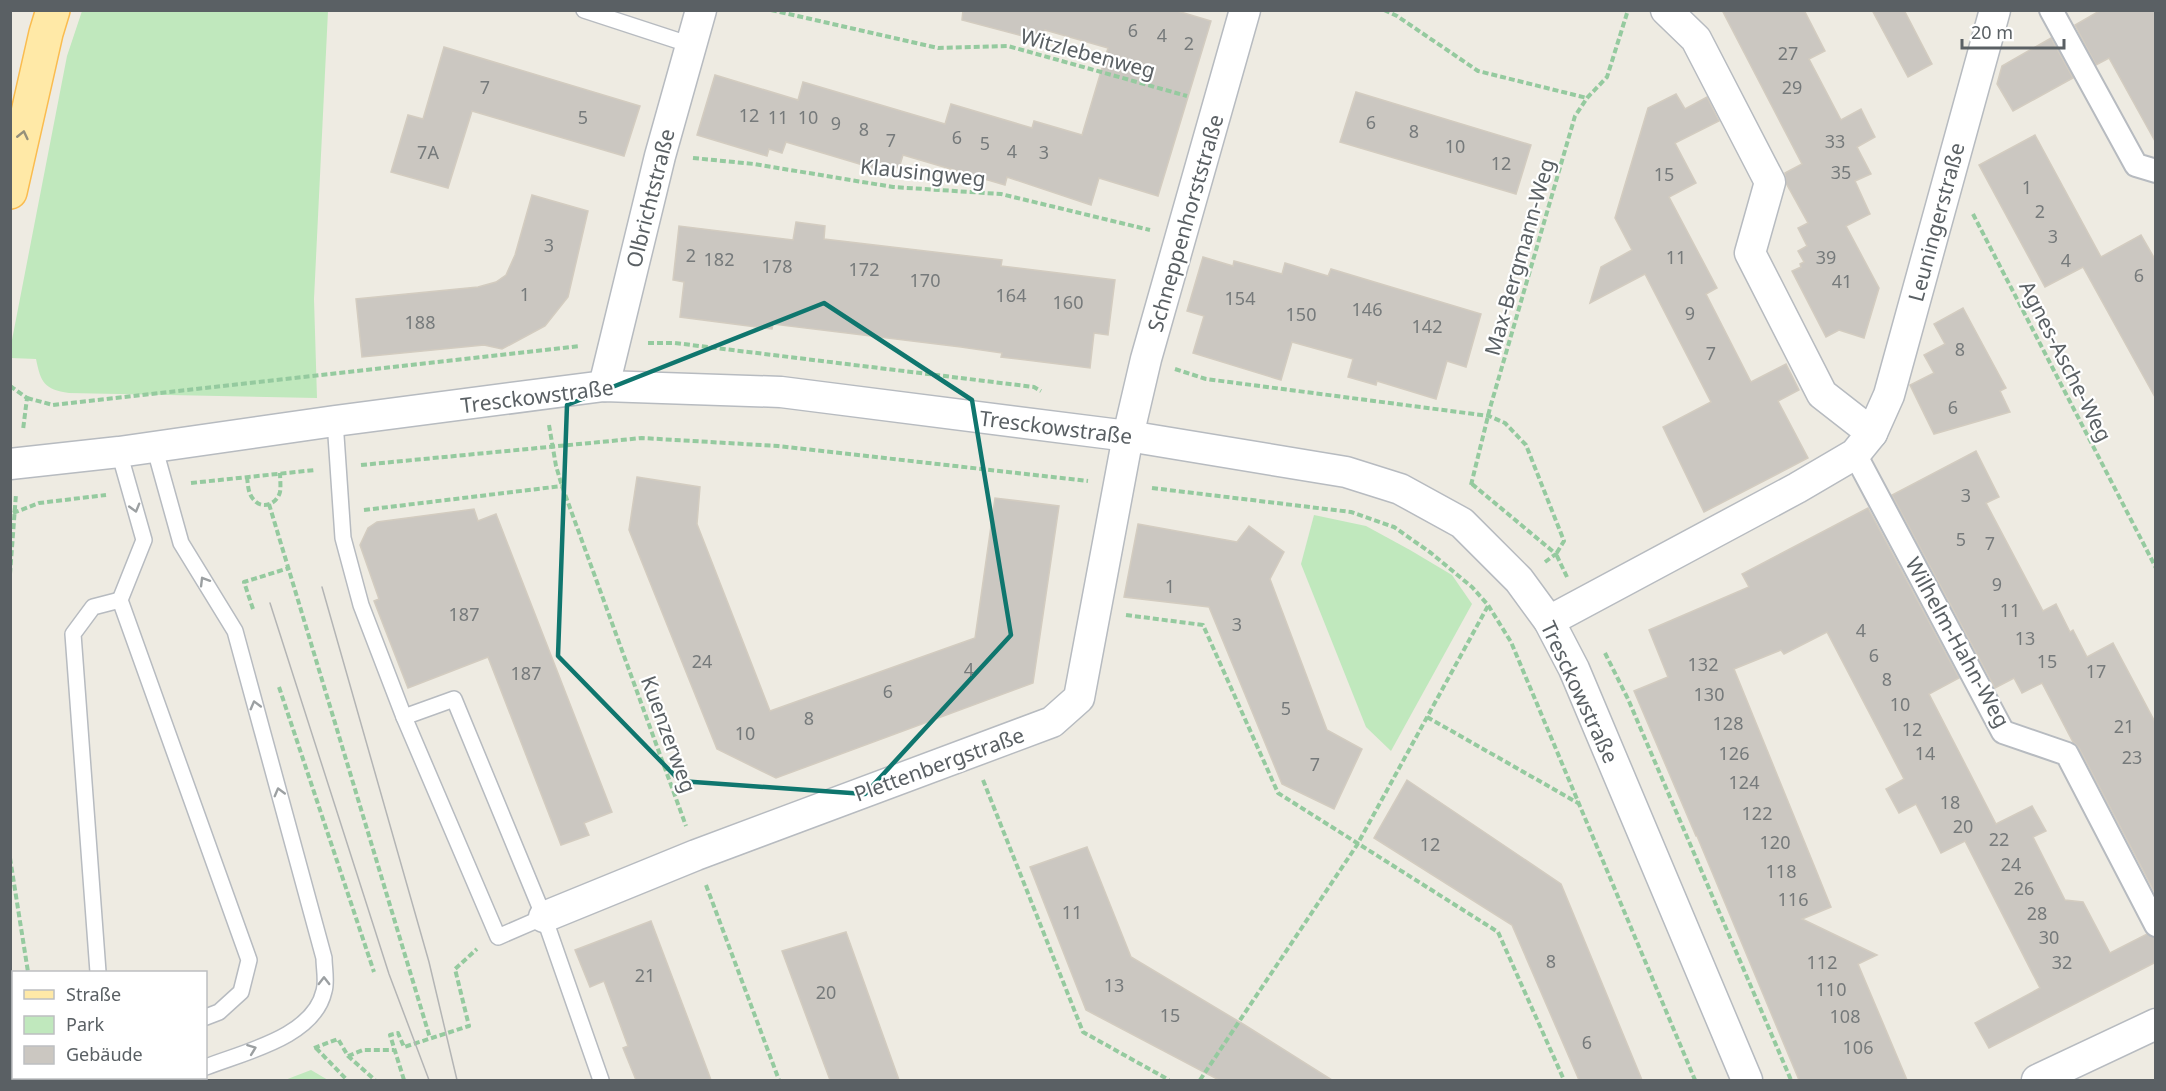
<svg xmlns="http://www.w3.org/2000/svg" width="2166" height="1091" viewBox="0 0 2166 1091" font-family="'Noto Sans',sans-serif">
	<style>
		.green { fill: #c0e8bd }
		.building { fill: #cbc7c1; stroke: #d3ccc0; stroke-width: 1.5 }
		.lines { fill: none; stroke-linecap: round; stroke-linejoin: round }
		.service-casing { stroke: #b7bbc0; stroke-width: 18 }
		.pedestrian-casing { stroke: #b7bbc0; stroke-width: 26 }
		.minor-casing { stroke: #b7bbc0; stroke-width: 33 }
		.primary-casing { stroke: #fabc4f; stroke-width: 36 }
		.path { stroke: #95ca9f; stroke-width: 4; stroke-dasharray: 6 3; stroke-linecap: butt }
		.service { stroke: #fff; stroke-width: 15 }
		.pedestrian { stroke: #fff; stroke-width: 22 }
		.minor { stroke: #fff; stroke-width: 30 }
		.primary { stroke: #ffe9a7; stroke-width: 33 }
		.tram { stroke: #b4b5b5; stroke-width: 1.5 }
		.oneway { stroke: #94907b }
		.oneway2 { stroke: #9ca0a2 }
		.marked { fill: none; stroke: #0f766e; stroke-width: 4.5; stroke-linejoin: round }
		.labels { text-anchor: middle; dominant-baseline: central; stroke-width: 4.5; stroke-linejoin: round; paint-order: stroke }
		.number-label { font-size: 18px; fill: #767a7b }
		.street-label { font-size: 21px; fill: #5a6064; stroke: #fff }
	</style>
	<rect width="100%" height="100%" fill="#eeebe2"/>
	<g class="green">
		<path d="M82,11H328L314,299L317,398L69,393C44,389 41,383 36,359L11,358V345L67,56Z"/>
		<path d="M1314,515L1366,526L1410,550L1452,575L1472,604L1391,751L1366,727L1301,564Z"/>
		<path d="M311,1070L328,1080H285Z"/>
	</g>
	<g class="building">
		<path d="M963,10H1174L1211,21L1158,196L1099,178L1091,205L1007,177L1005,185L903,155L899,168L885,164L883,171L786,142L782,153L769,149L767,156L697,135L715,75L798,100L803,82L945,124L951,104L1032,128L1034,121L1082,135L1108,48L1045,30L1042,41L962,20Z"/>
		<path d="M1722,10H1804L1825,51L1809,59L1841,120L1861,109L1875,137L1857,147L1871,174L1855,181L1870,214L1846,226L1879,288L1864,338L1839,330L1826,337L1792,271L1801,267L1800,264L1804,262L1798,251L1807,246L1798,228L1808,223L1786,183L1785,173L1802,164Z"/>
		<path d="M1872,10H1904L1932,64L1908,77Z"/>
		<path d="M2101,10H2156V143L2109,58L2096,65L2075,25Z"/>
		<path d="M2051,38L2073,78L2013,111L1997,84L2002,66Z"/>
		<path d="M444,47L640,106L624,156L472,111L448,188L391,172L408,115L423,119Z"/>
		<path d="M1356,92L1531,145L1516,194L1340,142Z"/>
		<path d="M1676,94L1685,109L1707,97L1719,121L1675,143L1696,183L1669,197L1717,288L1706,294L1751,382L1786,364L1799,390L1778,401L1808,458L1704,512L1663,427L1711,402L1645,274L1590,303L1601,267L1632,250L1615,218L1648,108Z"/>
		<path d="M2035,135L2101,257L2141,235L2156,261V399L2083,267L2045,287L1979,165Z"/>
		<path d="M532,195L588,211L568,297L545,326L502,349L484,345L362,357L356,299L478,287L496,282L506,275L515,255Z"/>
		<path d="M796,222L825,226L824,239L1002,260L1001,266L1115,280L1108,335L1094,333L1090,368L1001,357L1002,353L961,347L773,324L772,329L680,317L684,282L673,280L679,226L793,240Z"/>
		<path d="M1203,257L1233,266L1234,261L1282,274L1285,263L1328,276L1331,269L1481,314L1466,367L1447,361L1436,399L1377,381L1376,385L1348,377L1353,359L1292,342L1281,380L1193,353L1204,316L1187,311Z"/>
		<path d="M1963,308L2006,388L2000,391L2010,412L1934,434L1910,385L1934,373L1924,355L1945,344L1934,324Z"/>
		<path d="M1976,451L1999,497L1986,503L2043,611L2056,604L2070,632L2073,630L2087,657L2113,643L2156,724V895L2079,748L2073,742L2042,683L2022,693L2014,678L1995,688L1892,495Z"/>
		<path d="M637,477L700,487L697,524L770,711L975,638L995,498L1059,506L1033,683L776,778L717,749L629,530Z"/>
		<path d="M1868,508L1959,678L1929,694L1996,824L2032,806L2046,831L2033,837L2065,900L2083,902L2110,953L2147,934L2156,938V962L1989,1048L1975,1023L2040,988L1965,841L1941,853L1916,804L1899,813L1886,789L1904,779L1827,632L1784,654L1781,650L1734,669L1831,907L1802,919L1877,955L1858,964L1907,1080H1799L1697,836H1696L1634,691L1668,677L1649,630L1749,587L1742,574Z"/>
		<path d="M474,509L478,521L496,514L612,812L584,823L589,835L561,845L488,657L408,688L374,601L379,599L360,545L368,528L377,522Z"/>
		<path d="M1138,524L1237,542L1249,526L1284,552L1270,579L1327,730L1362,749L1334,809L1282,784L1209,607L1124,597Z"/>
		<path d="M1407,780L1561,884L1642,1080H1579L1512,925L1374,838Z"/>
		<path d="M1087,847L1131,957L1243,1024L1332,1080H1219L1086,1010L1030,867Z"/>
		<path d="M651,921L701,1053L711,1080H636L623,1048L628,1046L604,981L590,987L575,950Z"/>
		<path d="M846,932L899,1080H830L782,951Z"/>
	</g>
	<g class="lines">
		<g class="service-casing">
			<g id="service">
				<path d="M584,10L691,45"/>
				<path d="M335,421L343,538L361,605L404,717L498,937L544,917"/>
				<path d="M154,446L181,543L235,631L324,958C324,968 327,982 324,991C314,1037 244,1052 206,1067"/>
				<path d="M119,452L144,540L120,600L249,960L241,992L219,1012L206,1017"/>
				<path d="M404,717L454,699L544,917L601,1080"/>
				<path d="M98,972L73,634L93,607L120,600"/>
				<path d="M19,1078L27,1080"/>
				<path d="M58,1080L64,1078"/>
				<path d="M169,1080L177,1078"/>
			</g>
		</g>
		<g class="pedestrian-casing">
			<g id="pedestrian">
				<path d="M2051,10L2136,165L2156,171"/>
				<path d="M1855,454L2003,732L2067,754L2156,925"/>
			</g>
		</g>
		<g class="minor-casing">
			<g id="minor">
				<path d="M1666,10L1696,39L1770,182L1750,253L1822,394L1872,433"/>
				<path d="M604,386L660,156L701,10"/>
				<path d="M10,464L119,452L335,421L604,386L781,392L1128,436L1346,472L1400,489L1462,523L1519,580L1549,621L1574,669L1747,1080"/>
				<path d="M1549,621L1797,488L1855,454L1872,433L1889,395L1995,10"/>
				<path d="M544,917L696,855L1052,722L1079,698L1128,436L1146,359L1245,10"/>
				<path d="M2037,1080L2156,1024"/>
			</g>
		</g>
		<g class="primary-casing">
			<path id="primary" d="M10,192L46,33L53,10"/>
		</g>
		<g class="path">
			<path d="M771,10L938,48L1008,46L1187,96"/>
			<path d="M1384,10L1397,16L1478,71L1587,98"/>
			<path d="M693,158L754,164L893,187L1001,194L1150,230"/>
			<path d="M1973,214L2156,568"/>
			<path d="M648,343H675L1034,387L1041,391"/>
			<path d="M1175,369L1206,379L1489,416L1505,423L1526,445L1564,541L1556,554L1567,577"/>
			<path d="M10,386L27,398L23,430"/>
			<path d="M27,398L53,405L580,346"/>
			<path d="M549,425L556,466L562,486L686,826"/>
			<path d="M361,465L642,438L778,446L1088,481"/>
			<path d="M247,477C248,485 248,494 254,500C262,510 277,504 280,492C281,486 280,479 280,473"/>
			<path d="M191,483L315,470"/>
			<path d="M1472,484L1556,554L1545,562"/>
			<path d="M1471,485L1490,408L1575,116L1587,98L1607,77L1628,10"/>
			<path d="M1152,488L1351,512L1394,527L1431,553L1472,587L1488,605L1511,642L1695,1080"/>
			<path d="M269,504L430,1038"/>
			<path d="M364,510L562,486"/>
			<path d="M13,513L39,503L106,495"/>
			<path d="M10,574L16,494"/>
			<path d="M253,609L244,582L289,568"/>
			<path d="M1126,615L1203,625L1278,793L1498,932L1564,1080"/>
			<path d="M1605,653L1628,699L1791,1080"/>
			<path d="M279,687L374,972"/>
			<path d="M1427,717L1578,803"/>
			<path d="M983,780L1083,1032L1169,1080"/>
			<path d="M10,858L28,972"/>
			<path d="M706,885L779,1080"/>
			<path d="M314,1048L338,1039L348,1056L375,1080"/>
			<path d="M316,1048L347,1080"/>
			<path d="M348,1056L363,1050H394"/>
			<path d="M404,1080L390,1035L398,1033L404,1047L469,1026L455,969L477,949"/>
			<path d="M1200,1080L1357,845L1489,604"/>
		</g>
		<use href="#service" class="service"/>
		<use href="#pedestrian" class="pedestrian"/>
		<use href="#minor" class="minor"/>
		<use href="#primary" class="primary"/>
		<g class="tram">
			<path d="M322,587L429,962L457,1080"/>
			<path d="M270,603L389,974L429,1080"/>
		</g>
	</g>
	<defs><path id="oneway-chevron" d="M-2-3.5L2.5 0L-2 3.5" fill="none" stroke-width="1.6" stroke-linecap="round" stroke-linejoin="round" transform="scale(1.5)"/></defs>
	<use class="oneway" href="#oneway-chevron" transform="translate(23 135) rotate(-77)"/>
	<g class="oneway2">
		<use href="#oneway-chevron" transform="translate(135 508) rotate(74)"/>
		<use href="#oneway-chevron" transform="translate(204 581) rotate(-121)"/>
		<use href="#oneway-chevron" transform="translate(255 705) rotate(-105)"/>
		<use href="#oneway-chevron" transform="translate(279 792) rotate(-105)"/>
		<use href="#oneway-chevron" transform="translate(324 981) rotate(-90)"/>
		<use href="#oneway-chevron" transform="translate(252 1049) rotate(-21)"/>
	</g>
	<path class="marked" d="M824,303L972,400L1011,635L865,794L680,781L558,656L567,405Z"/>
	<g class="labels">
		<g class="number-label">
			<text x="1133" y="30">6</text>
			<text x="1162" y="35">4</text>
			<text x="1189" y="43">2</text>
			<text x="1788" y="53">27</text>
			<text x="485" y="87">7</text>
			<text x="1792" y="87">29</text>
			<text x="749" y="115">12</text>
			<text x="583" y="117">5</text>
			<text x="778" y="117">11</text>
			<text x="808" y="117">10</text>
			<text x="1371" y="122">6</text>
			<text x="836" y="123">9</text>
			<text x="864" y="129">8</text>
			<text x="1414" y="131">8</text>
			<text x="957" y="137">6</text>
			<text x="891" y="140">7</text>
			<text x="1835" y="141">33</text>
			<text x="985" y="143">5</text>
			<text x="1455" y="146">10</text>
			<text x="1012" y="151">4</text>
			<text x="428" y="152">7A</text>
			<text x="1044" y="152">3</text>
			<text x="1501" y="163">12</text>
			<text x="1841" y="172">35</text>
			<text x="1664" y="174">15</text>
			<text x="2027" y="187">1</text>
			<text x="2040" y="211">2</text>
			<text x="2053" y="236">3</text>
			<text x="549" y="245">3</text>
			<text x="691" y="255">2</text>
			<text x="1676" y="257">11</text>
			<text x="1826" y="257">39</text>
			<text x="719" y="259">182</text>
			<text x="2066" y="260">4</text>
			<text x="777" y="266">178</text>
			<text x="864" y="269">172</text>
			<text x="2139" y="275">6</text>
			<text x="925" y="280">170</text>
			<text x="1842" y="281">41</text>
			<text x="525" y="294">1</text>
			<text x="1011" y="295">164</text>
			<text x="1240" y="298">154</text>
			<text x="1068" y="302">160</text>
			<text x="1367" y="309">146</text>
			<text x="1690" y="313">9</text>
			<text x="1301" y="314">150</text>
			<text x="420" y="322">188</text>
			<text x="1427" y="326">142</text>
			<text x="1960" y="349">8</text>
			<text x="1711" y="353">7</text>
			<text x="1953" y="407">6</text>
			<text x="1966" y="495">3</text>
			<text x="1961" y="539">5</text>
			<text x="1990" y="543">7</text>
			<text x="1997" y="584">9</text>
			<text x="1170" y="586">1</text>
			<text x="2010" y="610">11</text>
			<text x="464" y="614">187</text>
			<text x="1237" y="624">3</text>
			<text x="1861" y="630">4</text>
			<text x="2025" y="638">13</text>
			<text x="1874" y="655">6</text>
			<text x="702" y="661">24</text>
			<text x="2047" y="661">15</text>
			<text x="1703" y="664">132</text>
			<text x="969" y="669">4</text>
			<text x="2096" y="671">17</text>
			<text x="526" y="673">187</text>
			<text x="1887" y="679">8</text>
			<text x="888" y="691">6</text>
			<text x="1709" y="694">130</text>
			<text x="1900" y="704">10</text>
			<text x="1286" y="708">5</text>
			<text x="809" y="718">8</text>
			<text x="1728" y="723">128</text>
			<text x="2124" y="726">21</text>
			<text x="1912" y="729">12</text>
			<text x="745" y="733">10</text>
			<text x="1734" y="753">126</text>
			<text x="1925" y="753">14</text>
			<text x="2132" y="757">23</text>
			<text x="1315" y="764">7</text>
			<text x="1744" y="782">124</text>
			<text x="1950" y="802">18</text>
			<text x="1757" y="813">122</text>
			<text x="1963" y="826">20</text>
			<text x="1999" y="839">22</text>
			<text x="1775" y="842">120</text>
			<text x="1430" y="844">12</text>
			<text x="2011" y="864">24</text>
			<text x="1781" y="871">118</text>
			<text x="2024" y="888">26</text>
			<text x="1793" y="899">116</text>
			<text x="1072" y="912">11</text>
			<text x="2037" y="913">28</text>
			<text x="2049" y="937">30</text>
			<text x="1551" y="961">8</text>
			<text x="1822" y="962">112</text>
			<text x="2062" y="962">32</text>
			<text x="645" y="975">21</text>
			<text x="1114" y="985">13</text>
			<text x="1831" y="989">110</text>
			<text x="826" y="992">20</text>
			<text x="1170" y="1015">15</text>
			<text x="1845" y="1016">108</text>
			<text x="1587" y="1042">6</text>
			<text x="1858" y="1047">106</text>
		</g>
		<g class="street-label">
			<text transform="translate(1088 53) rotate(15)">Witzlebenweg</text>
			<text transform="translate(923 172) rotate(6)">Klausingweg</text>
			<text transform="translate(650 198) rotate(-76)">Olbrichtstraße</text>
			<text transform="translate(1936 222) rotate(-75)">Leuningerstraße</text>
			<text transform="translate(1185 223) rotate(-74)">Schneppenhorststraße</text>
			<text transform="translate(1519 257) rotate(-74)">Max-Bergmann-Weg</text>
			<text transform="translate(2066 361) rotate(63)">Agnes-Asche-Weg</text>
			<text transform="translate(537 396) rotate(-7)">Tresckowstraße</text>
			<text transform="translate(1056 427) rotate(7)">Tresckowstraße</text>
			<text transform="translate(1958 642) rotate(61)">Wilhelm-Hahn-Weg</text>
			<text transform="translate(1580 692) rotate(65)">Tresckowstraße</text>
			<text transform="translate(669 734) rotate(70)">Kuenzerweg</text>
			<text transform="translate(939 764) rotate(-20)">Plettenbergstraße</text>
		</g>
	</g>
	<rect width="2166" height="1091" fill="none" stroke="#5a6064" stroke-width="24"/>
	<rect x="12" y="971" width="195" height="108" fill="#ffffff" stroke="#bdbfc1" stroke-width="1.5"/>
	<rect x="24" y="990" width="30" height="9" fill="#ffe9a7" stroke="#bdbfc1" stroke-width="1.5"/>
	<text x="66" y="1001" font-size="18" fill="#5a6064">Straße</text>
	<rect x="24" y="1016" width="30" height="18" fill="#c0e8bd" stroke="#bdbfc1" stroke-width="1.5"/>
	<text x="66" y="1031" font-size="18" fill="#5a6064">Park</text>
	<rect x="24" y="1046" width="30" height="18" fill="#cbc7c1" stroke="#bdbfc1" stroke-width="1.5"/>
	<text x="66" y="1061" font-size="18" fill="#5a6064">Gebäude</text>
	<path d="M1962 39v9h102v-9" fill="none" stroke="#5a6064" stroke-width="3"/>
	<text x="1971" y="39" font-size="18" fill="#5a6064" stroke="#ffffff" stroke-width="4.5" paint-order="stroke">20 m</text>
</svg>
